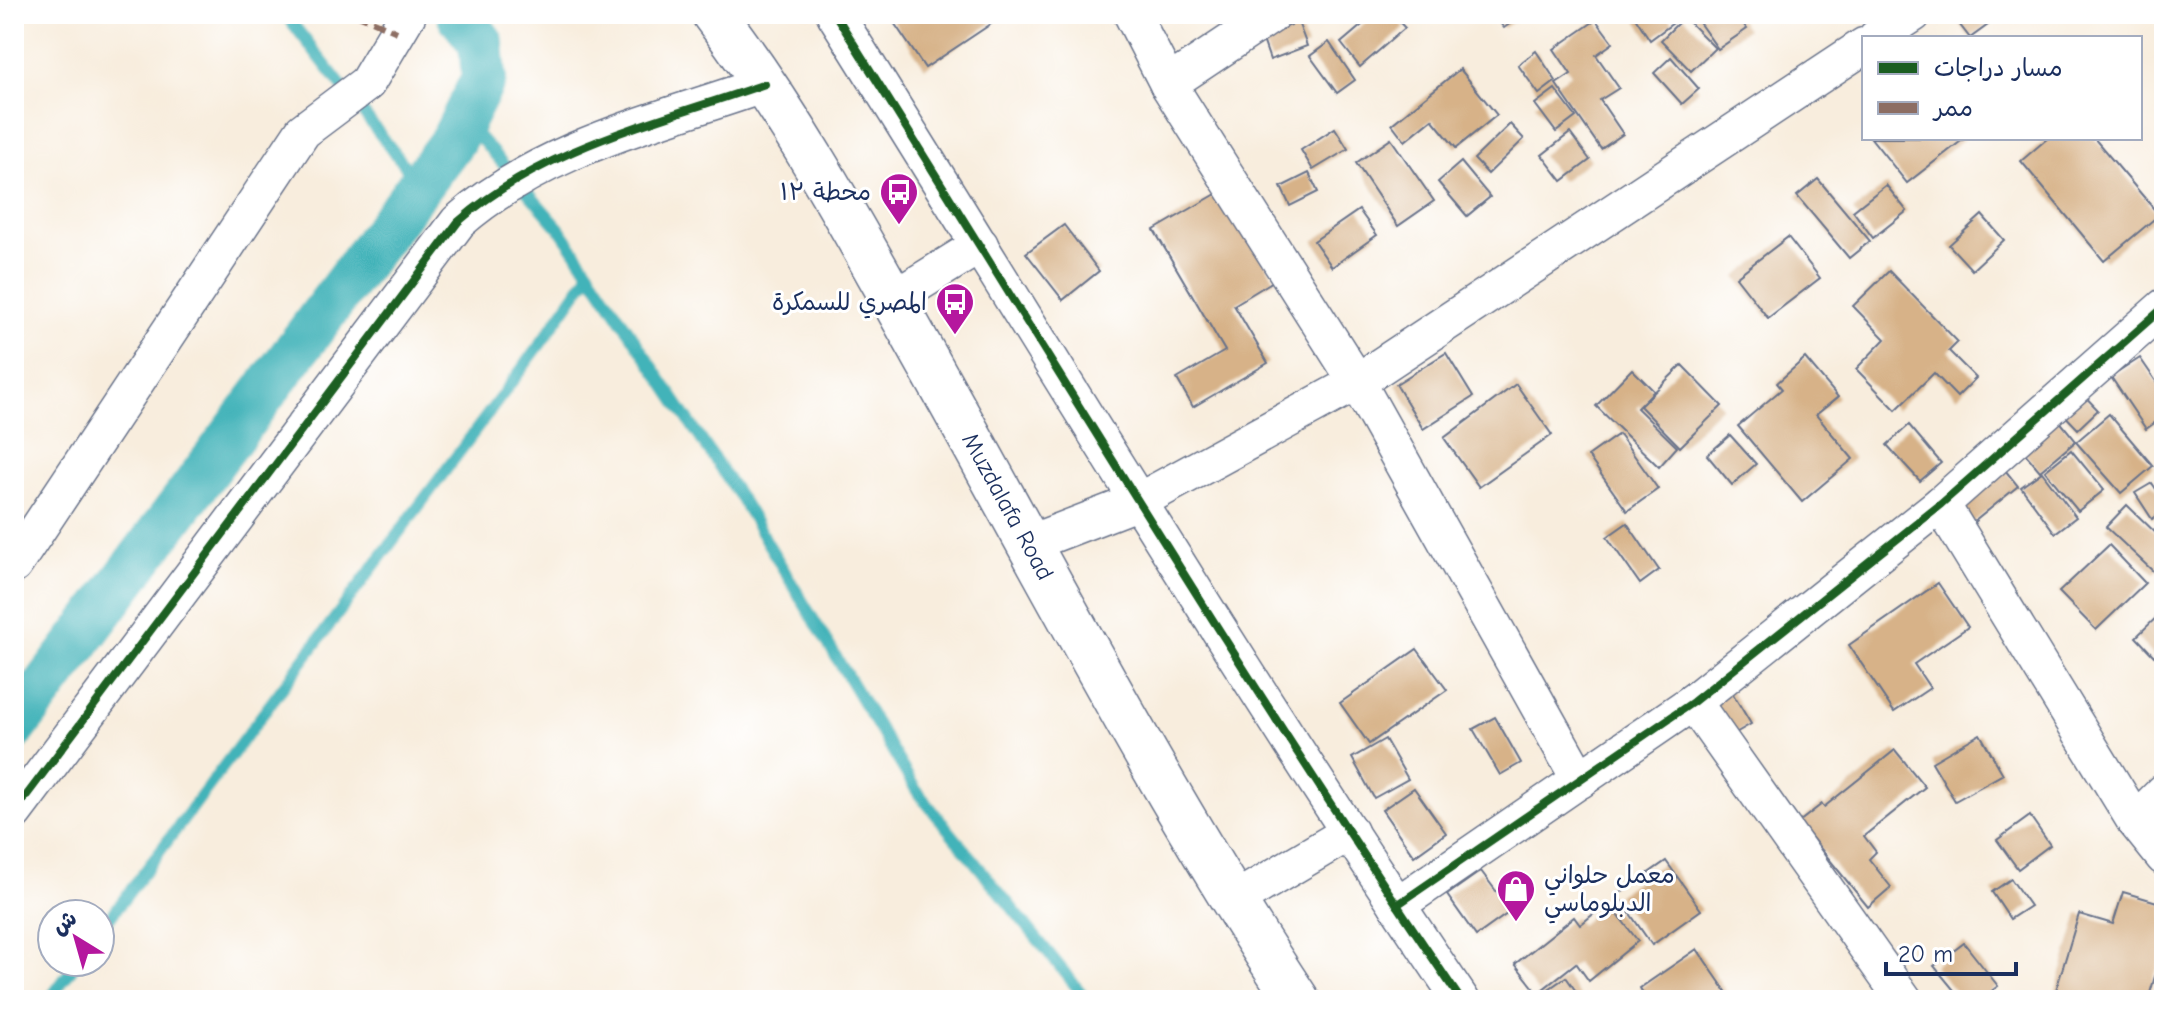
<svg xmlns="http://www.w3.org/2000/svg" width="2178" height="1014" viewBox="0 0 2178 1014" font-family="'Comic Neue','Playpen Sans Arabic',sans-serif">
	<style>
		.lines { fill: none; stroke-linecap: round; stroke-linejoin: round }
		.stream { stroke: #42b3b9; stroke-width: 12 }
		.canal { stroke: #42b3b9; stroke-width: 46 }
		.building { fill: #d7b288 }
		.minor-casing { stroke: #68728a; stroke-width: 39 }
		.tertiary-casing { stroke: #68728a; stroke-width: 47 }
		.minor { stroke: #fff; stroke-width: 36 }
		.tertiary { stroke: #fff; stroke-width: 44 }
		.quiet { stroke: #8d6e63; stroke-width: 6; stroke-dasharray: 12 6; stroke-linecap: butt }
		.cycleway-casing { stroke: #fff; stroke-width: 13 }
		.cycleway { stroke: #1b5e20; stroke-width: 8 }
		.labels { text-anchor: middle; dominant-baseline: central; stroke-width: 6; stroke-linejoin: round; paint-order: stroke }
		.poi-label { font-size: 24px; fill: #1b2f5e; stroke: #fff; text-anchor: end }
		.street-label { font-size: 24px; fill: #1b2f5e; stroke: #fff }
	</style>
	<rect width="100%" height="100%" fill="#fff"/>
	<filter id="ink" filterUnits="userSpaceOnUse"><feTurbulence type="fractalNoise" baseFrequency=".0125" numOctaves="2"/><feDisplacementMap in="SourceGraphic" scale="16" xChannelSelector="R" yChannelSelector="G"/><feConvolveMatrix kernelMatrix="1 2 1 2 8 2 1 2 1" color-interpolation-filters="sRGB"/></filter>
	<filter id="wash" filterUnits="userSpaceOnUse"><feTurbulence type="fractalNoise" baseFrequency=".006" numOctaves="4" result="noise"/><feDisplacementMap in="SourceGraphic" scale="32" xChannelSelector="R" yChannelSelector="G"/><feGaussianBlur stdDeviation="1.8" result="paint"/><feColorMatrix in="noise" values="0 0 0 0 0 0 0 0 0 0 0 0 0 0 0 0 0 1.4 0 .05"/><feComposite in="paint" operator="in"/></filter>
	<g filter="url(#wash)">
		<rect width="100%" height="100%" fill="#f8eddd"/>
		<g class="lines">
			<g class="stream">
				<path d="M285,14L420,185"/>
				<path d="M461,116L559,228L590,273L743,502L916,790L1087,1000"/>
				<path d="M100,931L539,346L590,273"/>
				<path d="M49,1000L77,962"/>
			</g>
			<path class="canal" d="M14,728L453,140L484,78L481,43L459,14"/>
		</g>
		<g id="blocks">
			<g class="building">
				<path d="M888,14H985L991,24L925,68Z"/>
				<path d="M1375,14H1392L1405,28L1360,67L1341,43Z"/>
				<path d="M1493,14H1516L1518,18L1504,28Z"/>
				<path d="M1633,14H1666L1673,23L1650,40Z"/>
				<path d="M1693,14H1736L1747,29L1718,49Z"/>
				<path d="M1956,14H2003L1970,38L1953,16Z"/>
				<path d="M1684,17L1715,48L1691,71L1661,40Z"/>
				<path d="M1596,20L1613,43L1596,55L1619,88L1600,100L1623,134L1601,149L1556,84L1571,74L1554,49Z"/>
				<path d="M1298,22L1307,46L1270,60L1262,37Z"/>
				<path d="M1329,42L1355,80L1337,93L1310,56Z"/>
				<path d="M1536,51L1556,81L1539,94L1518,65Z"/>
				<path d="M1671,57L1699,89L1682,104L1654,73Z"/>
				<path d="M1460,69L1497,115L1456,148L1432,119L1405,141L1392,124Z"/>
				<path d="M1555,89L1576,117L1556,132L1535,104Z"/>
				<path d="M1510,124L1524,139L1488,174L1474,159Z"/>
				<path d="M1335,128L1348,149L1313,170L1301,150Z"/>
				<path d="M1570,133L1590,160L1562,181L1542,155Z"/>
				<path d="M1871,138H1965L1907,183Z"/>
				<path d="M2048,138H2094L2159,215L2104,261L2021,161Z"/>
				<path d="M1391,139L1434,201L1398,226L1356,163Z"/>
				<path d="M1461,162L1490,197L1467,216L1438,182Z"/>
				<path d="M1309,173L1318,192L1290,206L1281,187Z"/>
				<path d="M1818,179L1870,241L1849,258L1797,196Z"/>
				<path d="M1886,185L1907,211L1873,238L1853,211Z"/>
				<path d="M1223,190L1275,280L1234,305L1268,363L1193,407L1177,379L1225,351L1154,230Z"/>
				<path d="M1359,210L1377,235L1332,267L1314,241Z"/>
				<path d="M1982,215L2004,240L1972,270L1949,245Z"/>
				<path d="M1064,225L1099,271L1063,300L1026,253Z"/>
				<path d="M1788,237L1820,278L1768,318L1736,277Z"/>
				<path d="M1889,271L1958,342L1949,351L1976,378L1957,397L1934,373L1896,410L1856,369L1885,339L1853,306Z"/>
				<path d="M1446,353L1473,397L1423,429L1396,384Z"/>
				<path d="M1805,358L1838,397L1816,415L1853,459L1802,502L1738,426L1782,389L1777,383Z"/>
				<path d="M2140,358L2164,393V416L2146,429L2111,377Z"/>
				<path d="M1682,365L1722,406L1680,447L1640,406Z"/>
				<path d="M1632,369L1654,391L1637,408L1677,447L1659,467L1596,406Z"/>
				<path d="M1516,384L1552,435L1479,487L1444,438Z"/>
				<path d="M2077,388L2098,410L2078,429L2057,407Z"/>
				<path d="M2054,414L2076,441L2040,471L2017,444Z"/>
				<path d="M2109,414L2153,466L2121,493L2076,442Z"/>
				<path d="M1909,425L1941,463L1920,481L1887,445Z"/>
				<path d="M1619,434L1658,489L1627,511L1588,456Z"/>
				<path d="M1730,435L1756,464L1732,485L1707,455Z"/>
				<path d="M2071,450L2104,490L2078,511L2045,471Z"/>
				<path d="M2001,465L2018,486L1969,526L1952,506Z"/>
				<path d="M2042,472L2076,517L2055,533L2021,487Z"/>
				<path d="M2152,483L2164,501V511L2152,519L2135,493Z"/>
				<path d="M2127,505L2164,541V564L2155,573L2106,527Z"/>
				<path d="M1627,523L1659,570L1640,584L1607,537Z"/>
				<path d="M2109,545L2145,583L2096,630L2059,592Z"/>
				<path d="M1938,583L1968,627L1914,664L1930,688L1894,712L1849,645Z"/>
				<path d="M2164,610V647L2154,656L2136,637Z"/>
				<path d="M1417,649L1447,690L1369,744L1340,703Z"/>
				<path d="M1727,684L1751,724L1727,738L1703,698Z"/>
				<path d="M1495,717L1521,763L1500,775L1473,729Z"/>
				<path d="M1980,734L2003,774L1955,801L1932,762Z"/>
				<path d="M1385,739L1408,779L1374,798L1352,758Z"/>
				<path d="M1895,750L1925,787L1864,836L1876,852L1869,859L1891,887L1868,907L1799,822L1822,804L1824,807Z"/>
				<path d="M1414,788L1446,833L1414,856L1382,810Z"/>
				<path d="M2030,816L2050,845L2018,869L1997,840Z"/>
				<path d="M1666,861L1701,910L1652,945L1617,895Z"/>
				<path d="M1481,871L1511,911L1476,936L1447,895Z"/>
				<path d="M2011,879L2030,906L2010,919L1992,892Z"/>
				<path d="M2123,892L2164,904V946L2148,1000H2053L2079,914L2113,924Z"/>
				<path d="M1608,902L1638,941L1589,981L1576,963L1538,993L1515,964L1574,917L1580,925Z"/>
				<path d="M1964,943L1998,986L1980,1000H1962L1934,966Z"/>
				<path d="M1697,949L1732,1000H1647L1640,988Z"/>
				<path d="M1566,977L1582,1000H1533Z"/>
			</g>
		</g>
	</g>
	<g filter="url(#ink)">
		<use href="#blocks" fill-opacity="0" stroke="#68728a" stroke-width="2"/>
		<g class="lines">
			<g class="minor-casing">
				<g id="minor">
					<path d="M835,14C1042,343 1242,678 1461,1000"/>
					<path d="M1132,14L1168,84L1357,382L1580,780"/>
					<path d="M1876,38L1913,14"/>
					<path d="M1168,84L1273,14"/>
					<path d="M893,299L980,245"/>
					<path d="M1941,504L2135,821L2164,857"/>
					<path d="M1030,543L1139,501L1357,382L1864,46"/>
					<path d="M14,565L303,131L367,83L408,14"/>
					<path d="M1693,702L1904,1000"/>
					<path d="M14,812L458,222C543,147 660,121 765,84"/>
					<path d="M2135,821L2164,792"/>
					<path d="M1235,900L1350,832"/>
					<path d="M1397,905L1693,702L1941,504L2164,307"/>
				</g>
			</g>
			<g class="tertiary-casing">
				<g id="tertiary">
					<path id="s1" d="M714,14C795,120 858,237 923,353C1045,570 1159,792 1297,1000"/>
				</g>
			</g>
			<use href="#minor" class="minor"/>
			<use href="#tertiary" class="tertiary"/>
			<path class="quiet" d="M356,14L397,32"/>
			<g class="cycleway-casing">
				<g id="cycleway">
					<path d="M835,14C1042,343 1242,678 1461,1000"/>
					<path d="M14,812L458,222C543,147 660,121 765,84"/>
					<path d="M1397,905L1693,702L1941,504L2164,307"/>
				</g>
			</g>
			<use href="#cycleway" class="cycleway"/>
		</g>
	</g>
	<defs>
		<g id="bus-pin" transform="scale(2)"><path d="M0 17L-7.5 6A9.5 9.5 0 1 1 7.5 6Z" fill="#b5179e" stroke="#fff"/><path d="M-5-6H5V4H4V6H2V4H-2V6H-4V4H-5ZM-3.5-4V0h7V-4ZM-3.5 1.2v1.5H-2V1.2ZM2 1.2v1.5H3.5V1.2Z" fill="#fff"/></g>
		<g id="shop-pin" transform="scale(2)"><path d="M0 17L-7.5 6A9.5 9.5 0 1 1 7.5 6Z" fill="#b5179e" stroke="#fff"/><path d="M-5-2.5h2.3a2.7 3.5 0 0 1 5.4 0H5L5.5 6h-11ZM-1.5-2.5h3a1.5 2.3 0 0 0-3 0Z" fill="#fff"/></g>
	</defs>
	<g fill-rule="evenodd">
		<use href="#bus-pin" x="899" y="192"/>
		<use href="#bus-pin" x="955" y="302"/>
		<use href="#shop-pin" x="1516" y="889"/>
	</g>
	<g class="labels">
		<g class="poi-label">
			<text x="871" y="192">محطة ١٣</text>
			<text x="927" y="302">المصري للسمكرة</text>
			<text x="1544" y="875" text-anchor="start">معمل حلواني<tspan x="1544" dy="28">الدبلوماسي</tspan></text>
		</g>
		<g class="street-label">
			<text stroke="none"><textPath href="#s1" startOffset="574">Muzdalafa Road</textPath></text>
		</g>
	</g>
	<rect width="2178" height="1014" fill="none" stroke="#fff" stroke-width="48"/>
	<rect x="1862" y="36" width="280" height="104" fill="#ffffff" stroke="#a4acbf" stroke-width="2"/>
	<rect x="1878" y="62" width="40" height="12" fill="#1b5e20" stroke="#a4acbf" stroke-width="2"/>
	<text x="1934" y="76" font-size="24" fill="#1b2f5e">مسار دراجات</text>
	<rect x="1878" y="102" width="40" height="12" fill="#8d6e63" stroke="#a4acbf" stroke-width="2"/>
	<text x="1934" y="116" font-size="24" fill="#1b2f5e">ممر</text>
	<g transform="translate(76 938) rotate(323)"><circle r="38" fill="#ffffff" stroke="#a4acbf" stroke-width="2"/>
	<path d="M0-6L14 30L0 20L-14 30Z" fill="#b5179e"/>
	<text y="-12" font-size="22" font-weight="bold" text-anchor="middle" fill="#1b2f5e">ش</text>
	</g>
	<path d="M1886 962v12h130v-12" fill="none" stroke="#1b2f5e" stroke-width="4"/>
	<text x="1898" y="962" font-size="24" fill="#1b2f5e" stroke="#ffffff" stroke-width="6" paint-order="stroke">20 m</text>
</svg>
